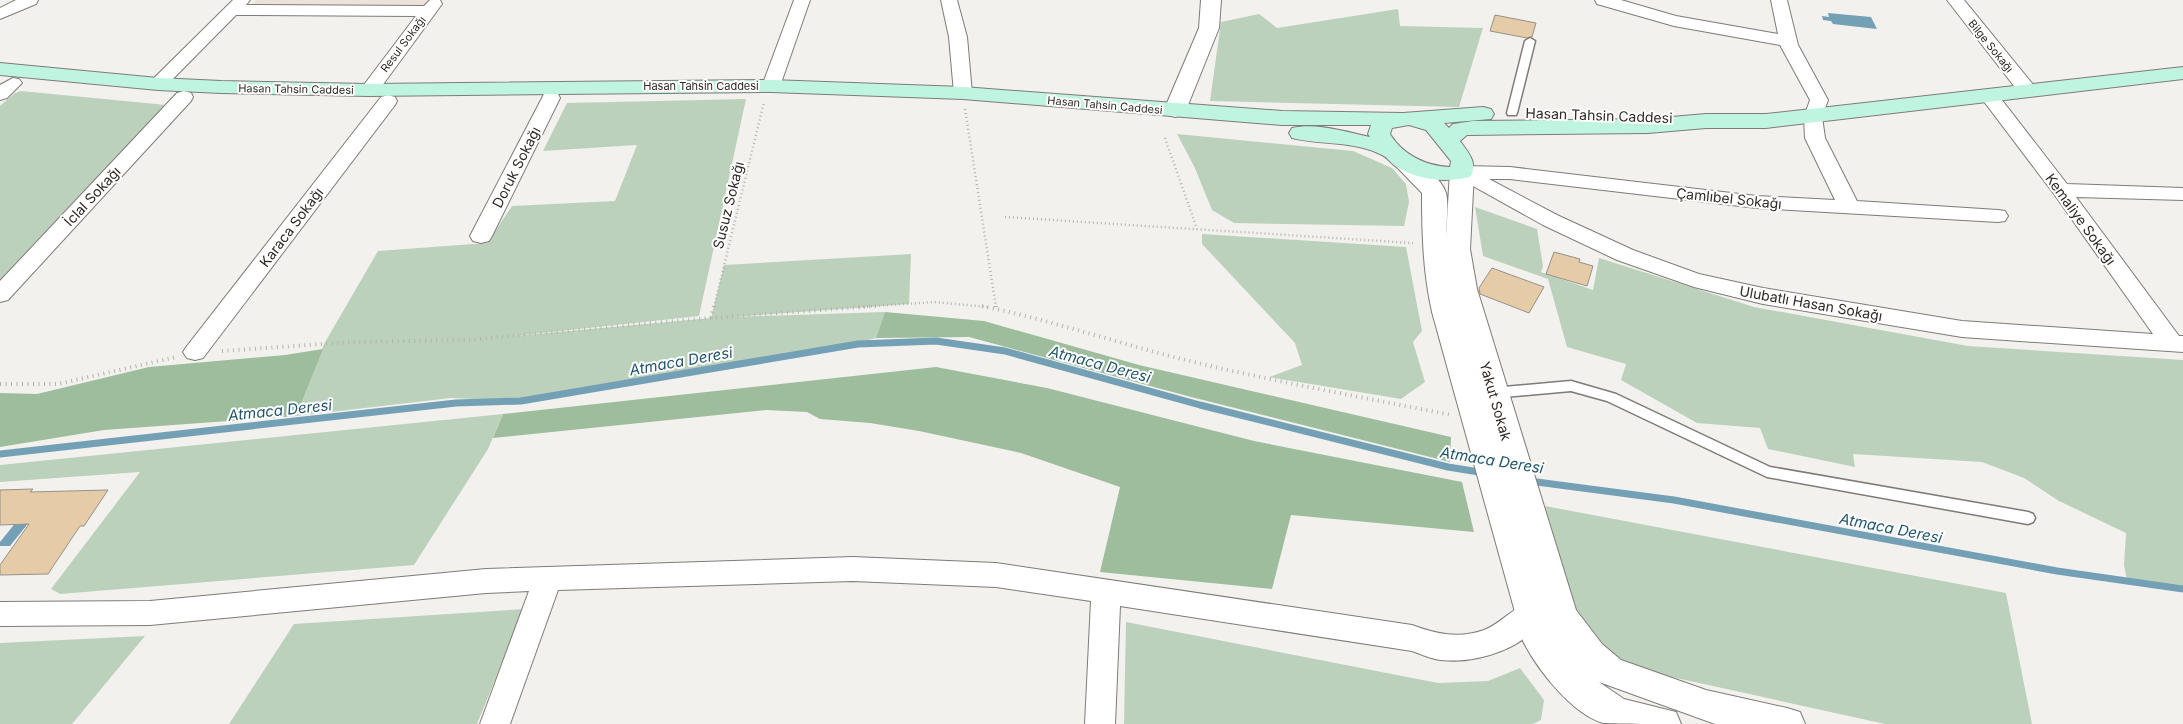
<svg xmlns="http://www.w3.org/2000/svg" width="2183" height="724" viewBox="0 0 2183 724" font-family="Inter,sans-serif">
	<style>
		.built { fill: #ebe3d9 }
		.green { fill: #bcd1bb }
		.forest { fill: #9ebd9c }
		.water { fill: #74a0b5 }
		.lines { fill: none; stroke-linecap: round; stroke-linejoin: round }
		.stream { stroke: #74a0b5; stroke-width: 7 }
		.building { fill: #e5cba6; stroke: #94918d }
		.service-casing { stroke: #7e7b78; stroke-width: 3 }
		.minor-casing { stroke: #7e7b78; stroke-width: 2 }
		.tertiary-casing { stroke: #7e7b78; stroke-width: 2 }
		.secondary-casing { stroke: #7e7b78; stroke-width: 2 }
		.path-far1 { stroke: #b4b3b0; stroke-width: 2.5; stroke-dasharray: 1 3; stroke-linecap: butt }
		.path { stroke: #b4b3b0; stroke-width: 4; stroke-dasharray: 1 4.5; stroke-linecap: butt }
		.service { fill: #fff; fill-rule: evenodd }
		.minor { fill: #fff; fill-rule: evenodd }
		.tertiary { fill: #fff; fill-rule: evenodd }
		.secondary { fill: #bff4e1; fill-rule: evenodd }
		.labels { text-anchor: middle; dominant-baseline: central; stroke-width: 4; stroke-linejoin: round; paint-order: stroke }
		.far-street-label { font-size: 11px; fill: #2b2a29; stroke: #fffefd }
		.street-label { font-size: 14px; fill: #2b2a29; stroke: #fffefd }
		.water-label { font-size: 15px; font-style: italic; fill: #1e566e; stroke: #fffefd }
	</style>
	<rect width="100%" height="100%" fill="#f3f1ed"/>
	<path class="built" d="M256,0H428L422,8L250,6Z"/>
	<g class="green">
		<path d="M1398,9L1400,26L1483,28L1459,107L1210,101L1221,22L1259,14L1277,28Z"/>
		<path d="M21,91L166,105L0,286V106L15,93Z"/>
		<path d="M746,99L699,316L514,336L711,318L724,265L911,254L909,304L732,317L885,312L876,338L848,345L521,401L451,398L296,416L324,344L378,251L487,243L512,206L615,201L637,145L543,151L567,103Z"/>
		<path d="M1177,134L1353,151L1392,168L1406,184L1409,202L1404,226L1234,223L1212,210L1194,166Z"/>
		<path d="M1475,207L1537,229L1543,266L1541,272L1593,290L1599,258L1754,307L1968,346L2183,360V588L2127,580L2124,565L2126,533L2059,501L2024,478L1982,462L1853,454L1855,467L1768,449L1760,428L1697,423L1621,380L1626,364L1567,347L1548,279L1483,256Z"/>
		<path d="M1202,234L1406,247L1422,331L1413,342L1425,382L1401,399L1269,377L1302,365L1295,343L1202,244Z"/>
		<path d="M503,414L488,449L414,565L60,594L51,589L140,472L0,482V465Z"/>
		<path d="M1545,506L2006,593L2032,724H1885L1658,674L1612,657L1579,622Z"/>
		<path d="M524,609L477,724H229L294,624Z"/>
		<path d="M1126,622L1438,683L1488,681L1520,668L1544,700L1541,720L1533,724H1124Z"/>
		<path d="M145,636L72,724H0V643Z"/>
	</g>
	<g class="forest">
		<path d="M885,312L984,321L1139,365L1451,437L1450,462L1191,397L969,337L876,338Z"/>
		<path d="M323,349L296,416L104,430L0,447V393L37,394L149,367L285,355Z"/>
		<path d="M936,367L1047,388L1254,441L1462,482L1474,532L1291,515L1272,589L1100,572L1120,487L1021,453L919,431L870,423L820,419L807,412L766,410L493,438L503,414Z"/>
	</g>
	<g class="water">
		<path d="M1828,13L1871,17L1877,29L1833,24L1831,21L1823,20L1822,16L1829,17Z"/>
		<path d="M17,521H30L10,546H0V542Z"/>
	</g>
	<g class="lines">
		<g class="stream">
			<path d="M0,454L456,403L521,401L858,344L936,341L1005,351L1200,405L1448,467L1485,473"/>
			<path d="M1529,481L1674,500L2057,571L2183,589"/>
		</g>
	</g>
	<g class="building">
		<path d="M1495,15L1536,23L1532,37L1527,38L1490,31Z"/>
		<path d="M1554,252L1580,259L1579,262L1593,266L1587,286L1546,274Z"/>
		<path d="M1492,268L1544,287L1529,313L1480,294L1479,288Z"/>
		<path d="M33,489L30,492L108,490L84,526H80L48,574L0,575V565L29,524L0,525V490Z"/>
	</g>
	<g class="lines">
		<g class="service-casing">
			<g id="service">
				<path d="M1530,38L1535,41L1517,113L1516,115H1508L1507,113L1525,41Z"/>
				<path d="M1571,381L1616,394L1770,467L2028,512L2033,514L2035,518L2033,522L2028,524L1767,477L1607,401L1571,391L1493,398L1487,393L1493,388Z"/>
			</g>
		</g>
		<g class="minor-casing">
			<g id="minor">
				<path d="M16,0H38L36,4L0,19V8Z"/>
				<path d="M233,0H250L246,5L424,6L430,0H440L442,4L376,94H362L360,90L416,16L236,15L164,88H152L149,84L152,80Z"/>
				<path d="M794,0H810L780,86L777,90H765L762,86Z"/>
				<path d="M941,0H957L967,37L972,93L970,97H956L954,93L949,37Z"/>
				<path d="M1595,0H1621L1676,16L1778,34L1771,0H1787L1798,45L1828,100L1822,117L1825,138L1857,201L1998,210L2005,211L2008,216L2005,221L1998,222L1757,208L1510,179H1489L1557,215L1633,250L1699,274L1763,288L1962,321L2153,334L2054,194L1979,95L1981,91H1995L2067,184L2183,188V200L2076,197L2179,336H2183V352L1962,337L1763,304L1694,287L1617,260L1543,225L1455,176L1452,172L1455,168L1462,166L1510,167L1757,196L1835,200L1805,138L1804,117L1810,100L1780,45L1674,26L1597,4Z"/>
				<path d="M1947,0H1964L2035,87L2037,91L2035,95H2021Z"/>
				<path d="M13,78L19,79L22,83L7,98L0,100V85Z"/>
				<path d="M184,91L191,93L193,97L191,101L8,300L0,302V281L177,93Z"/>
				<path d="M551,92L558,94L560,98L492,236L489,241L481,243L473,241L470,236L542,98L544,94Z"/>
				<path d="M388,95L395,97L397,101L395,105L203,358L195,360L187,358L183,352L187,346L381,97Z"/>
				<path d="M853,557L996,563L1412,625C1436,634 1459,639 1484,630C1499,625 1519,603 1530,602C1533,602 1538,604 1541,605L1545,614C1529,648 1477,664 1441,660C1431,659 1421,654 1412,651L1120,606L1115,724H1085L1091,601L996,587L853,581L558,590L510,724H480L529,591L486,593L150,625L0,626V602L150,601L486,569Z"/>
			</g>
		</g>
		<g class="tertiary-casing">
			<g id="tertiary">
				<path d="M1201,0H1221L1219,28L1186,110L1183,115L1175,117L1167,115L1164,110L1199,28Z"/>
				<path d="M1399,151C1414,155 1441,177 1446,193C1449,205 1446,223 1446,236L1450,172L1454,167L1462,165L1470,167L1474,172L1470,249L1477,289L1576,610L1602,644L1621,660L1706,690L1787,708L1800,712L1805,724H1715L1599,682L1624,699L1676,712L1681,724C1663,724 1618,724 1603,723C1572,714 1537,669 1523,641L1432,312C1423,272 1422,234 1422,193L1388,158L1391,153Z"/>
			</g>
		</g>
		<g class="secondary-casing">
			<path id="secondary" d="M0,63L158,78L221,81L369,84L771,80L963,87L1282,111L1403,113L1483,107L1491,109L1494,114L1491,119L1444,123L1449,128L1453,124L1473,121L1648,119L1706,114H1766L2183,67V79L1766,128H1706L1648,133L1467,135L1460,141C1468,152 1479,164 1470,177C1444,183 1418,180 1395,166C1390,162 1386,156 1380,154C1353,141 1321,145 1292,138L1289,133L1292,128C1316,122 1347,132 1370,137L1368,134L1371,125H1282L963,99L771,92L369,96L221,93L158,90L0,75ZM1409,125L1426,130L1451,161L1450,167C1426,166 1403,155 1390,134L1392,128Z"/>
		</g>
		<g class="path-far1">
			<path d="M965,109L996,307"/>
			<path d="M1165,138L1197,229"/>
			<path d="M1005,217L1413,243"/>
			<path d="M714,307L764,102"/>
			<path d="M859,307L934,302L988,307"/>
		</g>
		<g class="path">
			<path d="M982,306C1055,321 1126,346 1198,363C1282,383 1367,398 1451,415"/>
			<path d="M996,306V309"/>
			<path d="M711,318L714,306"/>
			<path d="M222,351L352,342L468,340L684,320L876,306"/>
			<path d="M0,384H58L176,357"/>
		</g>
		<use href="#service" class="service"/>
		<use href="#minor" class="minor"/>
		<use href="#tertiary" class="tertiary"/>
		<use href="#secondary" class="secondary"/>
	</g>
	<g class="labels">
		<g class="far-street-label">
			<text transform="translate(403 44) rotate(-53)">Resul Sokağı</text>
			<text transform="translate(1991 46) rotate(51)">Bilge Sokağı</text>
			<text x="701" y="86">Hasan Tahsin Caddesi</text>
			<text transform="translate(296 89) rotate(1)">Hasan Tahsin Caddesi</text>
			<text transform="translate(1105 105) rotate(5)">Hasan Tahsin Caddesi</text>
		</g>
		<g class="street-label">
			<text transform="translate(1599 115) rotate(2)">Hasan Tahsin Caddesi</text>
			<text transform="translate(516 167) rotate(-63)">Doruk Sokağı</text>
			<text transform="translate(92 196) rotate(-47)">İclal Sokağı</text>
			<text transform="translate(1729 198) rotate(6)">Çamlıbel Sokağı</text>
			<text transform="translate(728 205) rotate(-76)">Susuz Sokağı</text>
			<text transform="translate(2081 219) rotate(54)">Kemaliye Sokağı</text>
			<text transform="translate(291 227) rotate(-53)">Karaca Sokağı</text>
			<text transform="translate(1811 303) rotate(10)">Ulubatlı Hasan Sokağı</text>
			<text transform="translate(1496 401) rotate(74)">Yakut Sokak</text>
		</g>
		<g class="water-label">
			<text transform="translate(681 361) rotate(-10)">Atmaca Deresi</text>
			<text transform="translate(1100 364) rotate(15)">Atmaca Deresi</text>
			<text transform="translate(280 410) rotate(-6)">Atmaca Deresi</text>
			<text transform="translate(1492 460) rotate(9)">Atmaca Deresi</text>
			<text transform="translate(1891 528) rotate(11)">Atmaca Deresi</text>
		</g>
	</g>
</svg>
